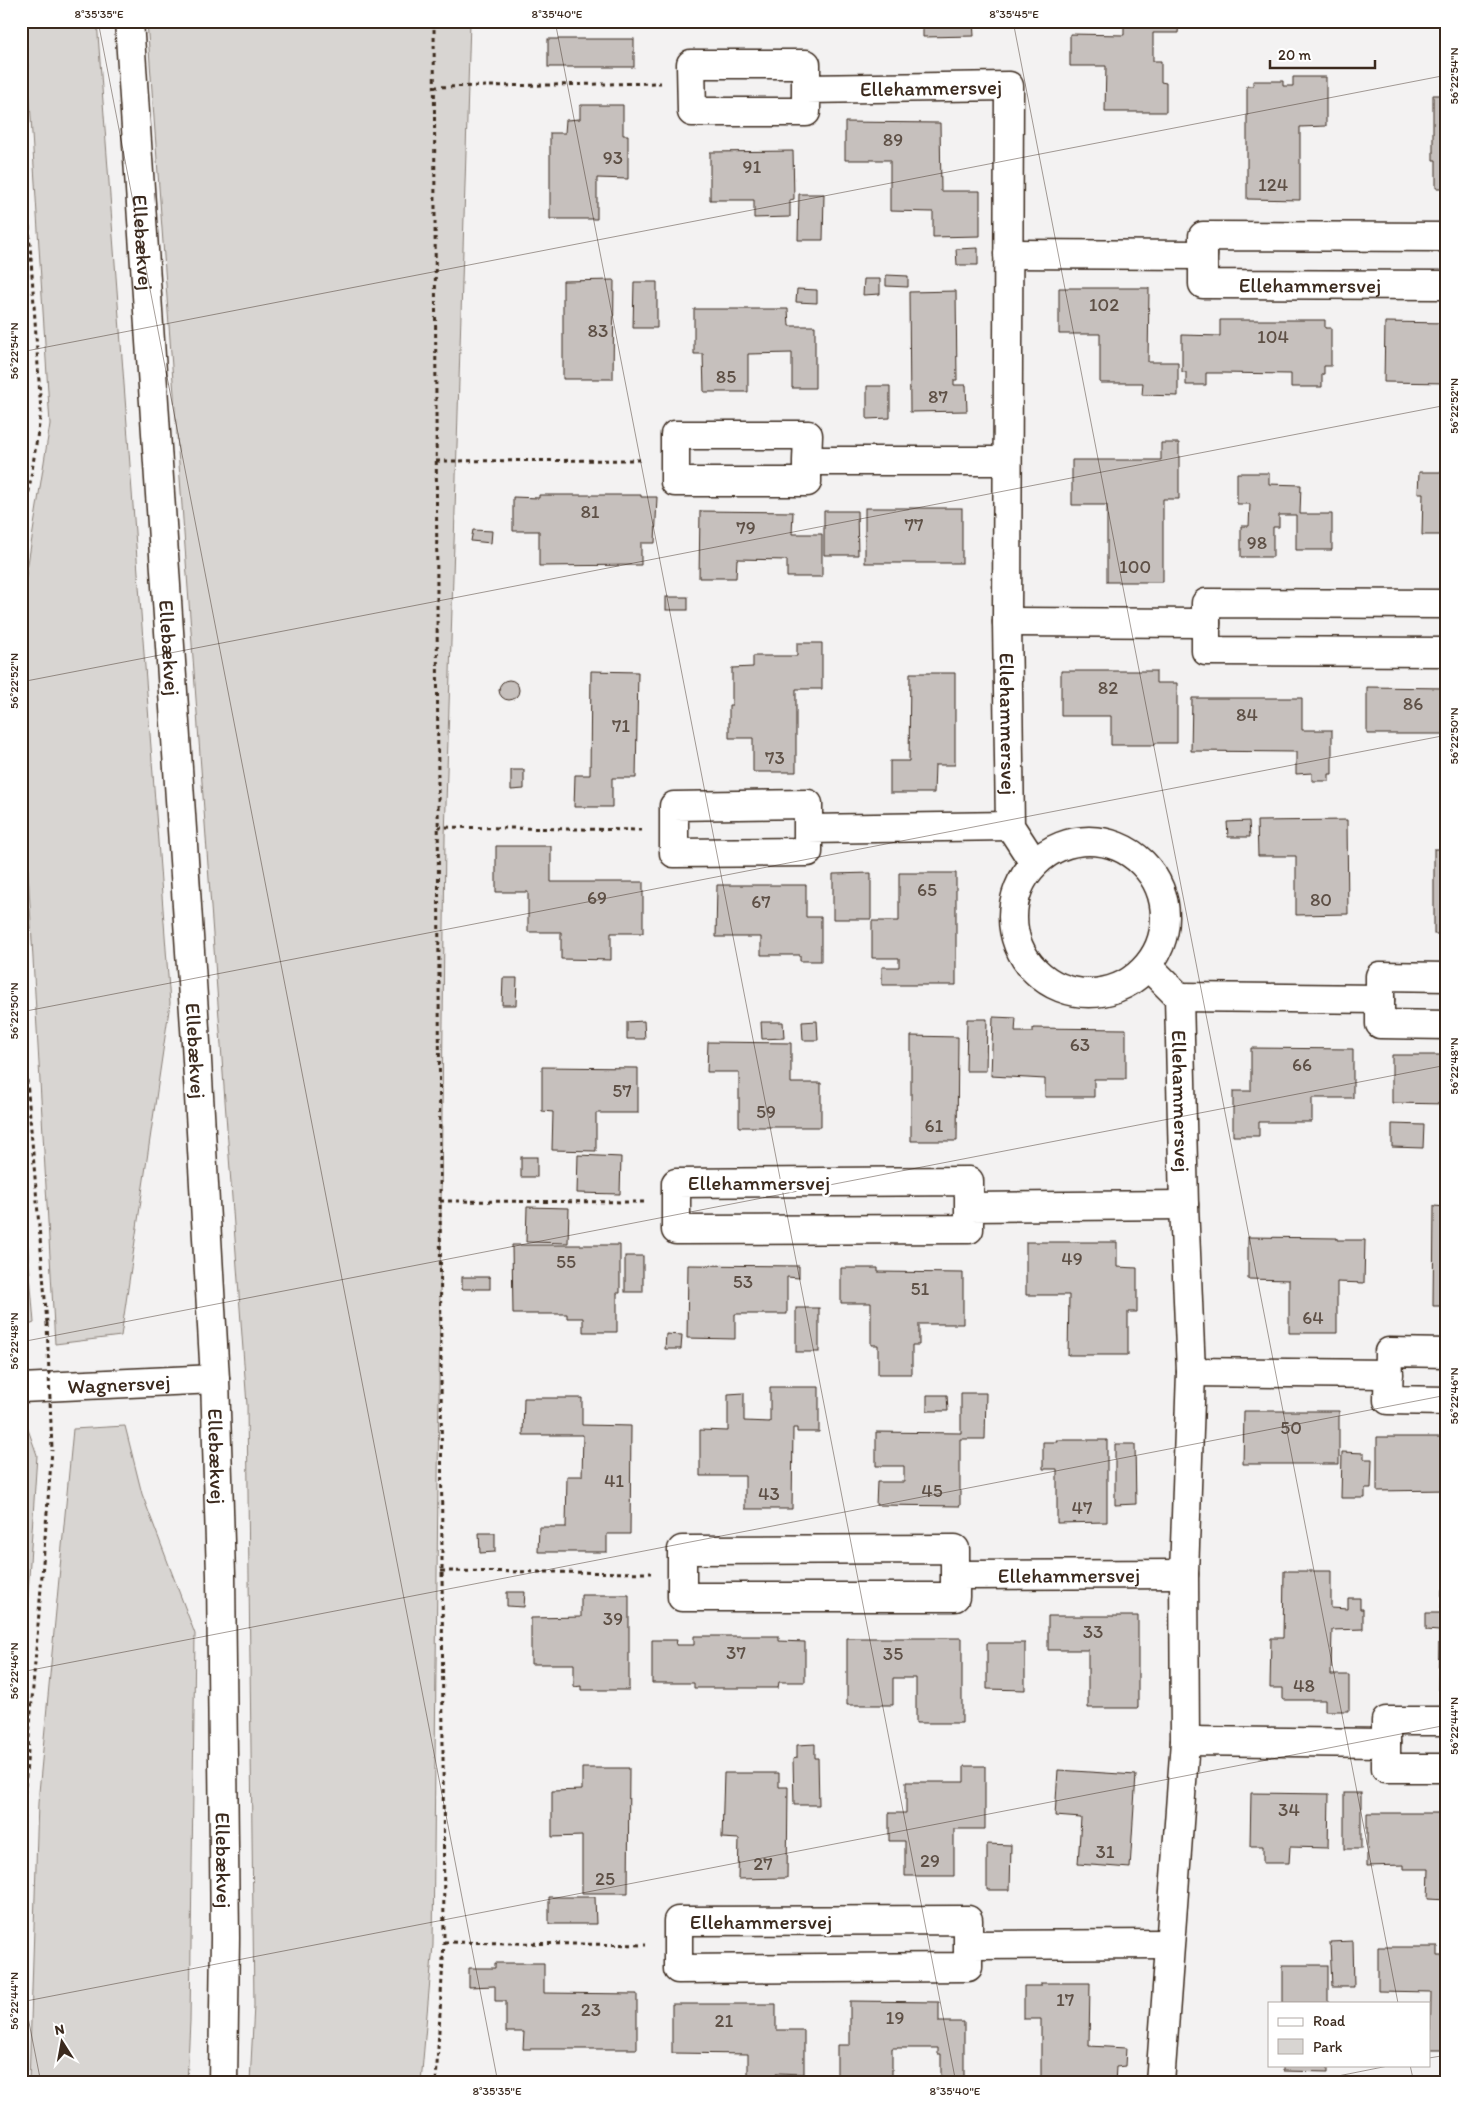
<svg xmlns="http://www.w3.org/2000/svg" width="1468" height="2104" viewBox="0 0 1468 2104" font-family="Itim,sans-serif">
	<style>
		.green { fill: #d8d5d2; stroke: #8a8078 }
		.building { fill: #c6c0bd; stroke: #3b2a1e }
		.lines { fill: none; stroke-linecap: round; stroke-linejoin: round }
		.minor-casing { stroke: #3b2a1e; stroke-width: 31 }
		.tertiary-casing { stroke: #3b2a1e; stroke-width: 31 }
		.path { stroke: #3b2a1e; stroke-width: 3; stroke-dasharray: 4 4; stroke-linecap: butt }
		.minor { stroke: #fff; stroke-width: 28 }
		.tertiary { stroke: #fff; stroke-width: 28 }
		.path-bridge { stroke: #3b2a1e; stroke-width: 3; stroke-dasharray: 4 4; stroke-linecap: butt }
		.ticks { fill: none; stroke: #3b2a1e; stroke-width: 1; stroke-opacity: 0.45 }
		.labels { text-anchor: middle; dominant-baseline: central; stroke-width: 5; stroke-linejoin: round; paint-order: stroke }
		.number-label { font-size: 19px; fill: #5e5046 }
		.street-label { font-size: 21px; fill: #3b2a1e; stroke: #fff }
		.neatline { fill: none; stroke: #3b2a1e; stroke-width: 2 }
		.ticks-label { font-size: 12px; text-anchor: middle; fill: #3b2a1e }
	</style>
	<rect width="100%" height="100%" fill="#f3f2f2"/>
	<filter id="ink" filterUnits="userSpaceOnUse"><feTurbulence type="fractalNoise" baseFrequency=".02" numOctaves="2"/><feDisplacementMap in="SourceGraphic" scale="10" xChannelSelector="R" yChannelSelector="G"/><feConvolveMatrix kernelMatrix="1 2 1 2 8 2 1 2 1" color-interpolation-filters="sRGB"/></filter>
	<g filter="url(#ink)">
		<g class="green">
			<path d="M25,21H97L170,1003L121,1336L55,1344L21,748V608L50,424Z"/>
			<path d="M147,21H470L445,837L433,1945L421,2083H250L254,2005L247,1405Z"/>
			<path d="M21,1165L34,1323L21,1328Z"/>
			<path d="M21,1418H24L37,1455L21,1700Z"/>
			<path d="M125,1426L142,1494L195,1634L190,2021L187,2083H29L38,1803L73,1429Z"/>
		</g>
		<g class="building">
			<rect x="716" y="21" width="50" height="3"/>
			<path d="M923,21H973L974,36L923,37Z"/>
			<path d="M1124,21H1179L1178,33H1153V61H1161V82L1166,83V112H1105L1106,66H1070V34L1124,35Z"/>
			<rect x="548" y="39" width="86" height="28"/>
			<path d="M1293,77H1326V126L1300,127V200L1247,199V86H1253V81H1283V86H1293Z"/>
			<path d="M1433,95H1447V188H1436V160H1433Z"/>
			<path d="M580,105H623V135H628V179L597,178V219H550V133H565L566,120L580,119Z"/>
			<path d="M845,122L940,123L941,191H980V236L933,237V212L890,211V160H845Z"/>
			<path d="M793,151L794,199L790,200V217L754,218V200H710V152Z"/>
			<path d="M799,194H824L823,240H798Z"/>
			<path d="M978,248V265H957L956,249Z"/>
			<path d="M886,275L908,276V287L886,286Z"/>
			<path d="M864,279H880V294L863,295Z"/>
			<path d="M614,280L613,379H563V281Z"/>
			<path d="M634,282H657V328H633Z"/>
			<path d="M1059,288H1149L1148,362H1178V396L1142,395L1143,383H1100V334H1059Z"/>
			<path d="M797,289L817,290V303L796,302Z"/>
			<path d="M956,291L957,380H954V385H966L967,411L910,412L909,292Z"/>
			<path d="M694,309H788L789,326H815V388H792V353L748,354V392H704L703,354H694Z"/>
			<path d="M1220,320H1325V328H1331V366H1324V374H1322V387H1291V374L1220,373H1206V385H1186V372H1182V335L1220,336Z"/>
			<path d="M1385,322L1447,323V383L1384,382Z"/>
			<path d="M867,386H890V418L867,419Z"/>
			<path d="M1161,443H1179V499H1163V582H1107V505H1072V460H1161Z"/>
			<path d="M1419,472H1447V535H1422L1423,493H1418Z"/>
			<path d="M1237,473H1269V484L1301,485L1300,514H1332V550H1296V515H1279V527H1273V557H1241V526H1249L1250,504H1237Z"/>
			<path d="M539,495H641V497H657L655,543H641V565L539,566V531H513V497L539,498Z"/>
			<rect x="865" y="508" width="97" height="55"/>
			<path d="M700,511L793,512L792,534H822V577H787V560L737,559L736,578H699Z"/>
			<path d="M824,511H857L858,555H824Z"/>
			<path d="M473,530L492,531L491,543L471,541Z"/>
			<rect x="666" y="597" width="22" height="13"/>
			<path d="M797,643H822V689H796V772H753V738H729V705H732V668L753,667V656H797Z"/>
			<path d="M591,671L638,672L636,778H612V807H574L575,775H590Z"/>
			<path d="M1061,671H1156V683H1177V743H1155V745H1111V716H1061Z"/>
			<path d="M910,673H955V765H935L934,793H890V761H909Z"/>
			<circle cx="509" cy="690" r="10"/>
			<path d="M1367,687L1447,688V734H1367Z"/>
			<path d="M1192,698H1302V730H1332V774H1329V781H1312V773L1296,774V752L1191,751Z"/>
			<path d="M511,770H524V789L511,790Z"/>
			<path d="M1347,820L1348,914L1296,915V856H1258L1257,821Z"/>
			<path d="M1249,821L1250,837H1228L1227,822Z"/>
			<path d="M496,846H551V882H643V933H611V960L561,959V932H528V892H496Z"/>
			<rect x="1434" y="849" width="13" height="85"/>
			<path d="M871,873V919H833V874Z"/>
			<path d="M899,873H956V985H882V967H899V958H872V921H899Z"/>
			<path d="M717,885H806V917H821V961H800V955H761V937H716Z"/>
			<path d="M503,978H517L516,1005H502Z"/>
			<path d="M993,1017L1016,1018L1015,1032H1033V1028L1126,1029V1079H1094V1097H1045V1079L991,1076Z"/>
			<path d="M967,1019H987L986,1071H966Z"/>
			<path d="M644,1021L645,1039H627V1022Z"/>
			<path d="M817,1021L818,1040H803L802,1022Z"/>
			<path d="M761,1022H783L784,1038L762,1039Z"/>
			<path d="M911,1036L958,1037L957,1141H911Z"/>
			<path d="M708,1042L791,1043V1083H821V1127H739V1072H707Z"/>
			<path d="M1251,1048L1353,1049V1098H1312V1122H1259V1136H1233V1091H1251Z"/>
			<path d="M1392,1055H1447V1104L1392,1103Z"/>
			<path d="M542,1067L638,1068V1113H596V1151L552,1150L553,1112L542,1111Z"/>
			<path d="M1392,1124L1424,1125L1423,1148L1392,1147Z"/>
			<path d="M578,1155L621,1157L620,1194L577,1193Z"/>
			<rect x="521" y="1157" width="16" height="20"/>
			<path d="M1434,1206L1447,1207V1306H1433Z"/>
			<path d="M527,1207L569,1208L568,1243L526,1242Z"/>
			<path d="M1248,1237L1337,1238V1240H1365L1364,1283L1337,1282V1333H1289V1280L1248,1279Z"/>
			<path d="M1026,1242H1117V1267L1137,1268V1312H1128V1355H1068L1069,1295H1026Z"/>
			<path d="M512,1245H620V1293H617V1332H583V1318H567V1314H513Z"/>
			<rect x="625" y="1256" width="18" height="36"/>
			<path d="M688,1265L799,1266V1278L787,1277V1314H735V1339L687,1338Z"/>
			<path d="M841,1268H878V1272L963,1273V1324H919V1345H912V1374H878V1345H871V1303H841Z"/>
			<rect x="462" y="1277" width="28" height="12"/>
			<rect x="796" y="1308" width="23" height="44"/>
			<path d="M666,1334L682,1335L681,1349H665Z"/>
			<path d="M770,1387H819V1432H797V1428H793L792,1509H745V1476H700V1430L728,1431V1394L744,1393V1421L770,1422Z"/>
			<path d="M961,1393H986L985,1439H960V1506L876,1505L877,1482H904V1466H876V1432L961,1433Z"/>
			<path d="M927,1395H947L948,1411H927Z"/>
			<path d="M524,1398H582V1425L631,1426L630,1534H607V1552H538L539,1527H566L567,1476H582L583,1435H523Z"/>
			<path d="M1244,1411H1339V1464H1243Z"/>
			<path d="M1377,1437H1447V1490L1377,1491Z"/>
			<path d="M1056,1440H1107V1522L1057,1523V1469H1043V1442H1057Z"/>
			<path d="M1115,1444H1135L1136,1504L1115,1505Z"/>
			<path d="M1342,1452L1364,1453V1459H1372L1371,1488H1365V1498H1341Z"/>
			<path d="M479,1533H495V1552L480,1553Z"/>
			<path d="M1284,1571H1331V1608L1348,1609V1598H1360V1609H1363V1629L1332,1630L1331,1675H1349V1711H1325V1700H1283V1688H1270L1271,1638H1283Z"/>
			<path d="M1442,1589H1447V1689H1438L1439,1631L1426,1630V1613H1441Z"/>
			<path d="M507,1592H525L524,1607L507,1606Z"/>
			<path d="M581,1595H629V1690H581V1686L574,1687V1664H531V1618L581,1617Z"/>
			<path d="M1048,1616H1138V1708H1088V1650H1048Z"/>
			<path d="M694,1636H779V1641L805,1642V1682H779L778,1688H694V1683H652V1640H677L676,1645H694Z"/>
			<path d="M847,1638H962V1723H916V1678H893V1705H847Z"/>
			<path d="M987,1643H1025V1690L987,1689Z"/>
			<path d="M815,1744V1758H818L819,1805H794L793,1759L797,1758V1745Z"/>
			<path d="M964,1766H985V1829H954V1876H905V1841H889V1813H906V1782H964Z"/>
			<path d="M582,1768H629L628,1893H582V1836L552,1837V1791L582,1790Z"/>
			<path d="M1058,1770L1136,1775L1130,1868L1078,1864L1081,1818L1055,1816Z"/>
			<path d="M724,1773H779V1787H788L787,1878L738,1879L739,1839L722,1838Z"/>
			<path d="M1251,1793L1329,1794L1328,1848L1290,1847L1289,1863H1263V1846H1250Z"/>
			<rect x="1344" y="1793" width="17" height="56"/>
			<path d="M1367,1813H1447V1900L1428,1899L1429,1869H1404V1865L1367,1866Z"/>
			<path d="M987,1844L1011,1845L1010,1890H987Z"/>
			<path d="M549,1897H595L596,1924H549Z"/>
			<path d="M1353,1941L1354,1987H1332L1330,1942Z"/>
			<path d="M1378,1947H1438V1956H1447V2049H1430L1431,1992L1378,1991Z"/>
			<path d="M495,1963H544V1993L637,1994V2049H523L524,2032H506V2001H495V1986L469,1987V1968H495Z"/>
			<rect x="1283" y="1965" width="45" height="38"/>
			<path d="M1041,1983H1090L1089,2046L1126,2048L1125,2066L1116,2067L1115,2083H1041V2019H1024V1986H1041Z"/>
			<path d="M850,2001L939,2002V2022H964V2083H941V2054H938V2048H892V2079H859V2075H837V2045H850Z"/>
			<path d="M672,2004H776V2030H804V2074L776,2073V2080H748V2054L672,2053Z"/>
			<path d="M1283,2065H1328V2072L1283,2071Z"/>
		</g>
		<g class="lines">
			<g class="minor-casing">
				<g id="minor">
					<path id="s1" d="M806,89V112H692L691,64H806V89L1009,86L1007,622L1010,826L1034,863"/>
					<path id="s2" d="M1447,237L1203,236V284L1447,285"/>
					<path d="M1008,254L1203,255"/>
					<path d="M807,461L808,435H675V482H807V461H1007"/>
					<path d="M1447,604L1206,603V651L1447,652"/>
					<path d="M1007,622L1206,623"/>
					<path d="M808,829V804L674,806V853L808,852V829L1010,826"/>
					<circle cx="1089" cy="917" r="76"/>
					<path id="s3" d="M1148,966L1179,997L1184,1205L1191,1372L1184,1574L1185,1741L1160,2083"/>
					<path d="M1447,977L1380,976V1024L1447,1025"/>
					<path d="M1179,997L1380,999"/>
					<path d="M969,1207V1181L676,1183V1230L969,1229V1207L1184,1205"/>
					<path d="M1447,1353L1389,1352L1388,1400L1447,1401"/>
					<path d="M1191,1372L1389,1374"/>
					<path id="s4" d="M21,1388L215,1379"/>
					<path id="s5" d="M955,1575V1549L682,1550V1597H955V1575L1184,1574"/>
					<path d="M1447,1721H1386V1768H1447"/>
					<path d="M1185,1741L1386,1743"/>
					<path d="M968,1945V1920L678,1921V1969L968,1967V1945L1169,1944"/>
				</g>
			</g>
			<g class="tertiary-casing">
				<g id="tertiary">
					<path id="s6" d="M129,21L196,1043L215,1379L221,1575L225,1938L223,2083"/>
				</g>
			</g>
			<g class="path">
				<path d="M434,21L444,1942L436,2083"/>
				<path d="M434,87L661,83"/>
				<path d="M21,106L41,412L21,542"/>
				<path d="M436,461L643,460"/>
				<path d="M438,827L642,830"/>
				<path d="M21,1008L47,1323"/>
				<path d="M440,1201L644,1202"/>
				<path d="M441,1571L651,1573"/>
				<path d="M444,1942L646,1945"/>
				<path d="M21,1954L24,1800L52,1450"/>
			</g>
			<use href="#minor" class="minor"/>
			<use href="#tertiary" class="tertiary"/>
			<path class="path-bridge" d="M47,1323L52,1450"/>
		</g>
	</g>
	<path class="ticks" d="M98,21L498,2083M555,21L956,2083M1013,21L1398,2003M21,22L27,21M21,352L1447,75M21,682L1447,405M21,1012L1447,735M21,1342L1447,1065M21,1672L1447,1395M21,1982L41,2083M21,2002L1447,1725M1429,2058L1447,2055M1410,2065L1414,2083M1303,2083L1393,2065"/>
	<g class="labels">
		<g class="number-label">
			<text x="893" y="139">89</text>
			<text x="613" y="157">93</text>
			<text x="752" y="166">91</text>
			<text x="1273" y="184">124</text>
			<text x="1104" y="304">102</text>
			<text x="598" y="330">83</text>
			<text x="1273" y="336">104</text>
			<text x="726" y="376">85</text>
			<text x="938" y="396">87</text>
			<text x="590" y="511">81</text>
			<text x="914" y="524">77</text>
			<text x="746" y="527">79</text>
			<text x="1257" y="542">98</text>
			<text x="1135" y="566">100</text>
			<text x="1108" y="687">82</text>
			<text x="1413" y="703">86</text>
			<text x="1247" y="714">84</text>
			<text x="621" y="725">71</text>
			<text x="775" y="757">73</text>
			<text x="927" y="889">65</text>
			<text x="597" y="897">69</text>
			<text x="1321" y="899">80</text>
			<text x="761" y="901">67</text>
			<text x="1080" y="1044">63</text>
			<text x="1302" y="1064">66</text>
			<text x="622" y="1090">57</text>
			<text x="766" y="1111">59</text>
			<text x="934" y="1125">61</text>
			<text x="1072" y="1258">49</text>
			<text x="566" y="1261">55</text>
			<text x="743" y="1281">53</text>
			<text x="920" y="1288">51</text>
			<text x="1313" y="1317">64</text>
			<text x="1291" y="1427">50</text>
			<text x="614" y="1480">41</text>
			<text x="932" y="1490">45</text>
			<text x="769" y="1493">43</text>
			<text x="1082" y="1507">47</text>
			<text x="613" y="1618">39</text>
			<text x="1093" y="1631">33</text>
			<text x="736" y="1652">37</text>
			<text x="893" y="1653">35</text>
			<text x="1304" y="1685">48</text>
			<text x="1289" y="1809">34</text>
			<text x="1105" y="1851">31</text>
			<text x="930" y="1860">29</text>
			<text x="763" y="1863">27</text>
			<text x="605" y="1878">25</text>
			<text x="1065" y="1999">17</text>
			<text x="591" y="2009">23</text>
			<text x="895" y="2017">19</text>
			<text x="724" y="2020">21</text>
		</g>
		<g class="street-label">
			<text stroke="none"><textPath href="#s1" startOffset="450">Ellehammersvej</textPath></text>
			<text stroke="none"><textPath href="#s6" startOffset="222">Ellebækvej</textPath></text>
			<text stroke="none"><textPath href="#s2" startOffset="399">Ellehammersvej</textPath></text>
			<text stroke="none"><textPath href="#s6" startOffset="628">Ellebækvej</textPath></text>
			<text stroke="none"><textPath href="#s1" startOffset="1166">Ellehammersvej</textPath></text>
			<text stroke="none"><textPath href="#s6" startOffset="1032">Ellebækvej</textPath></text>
			<text stroke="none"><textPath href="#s3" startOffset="148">Ellehammersvej</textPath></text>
			<text x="759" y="1182">Ellehammersvej</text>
			<text stroke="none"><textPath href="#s4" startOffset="98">Wagnersvej</textPath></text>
			<text stroke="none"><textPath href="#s6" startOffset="1438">Ellebækvej</textPath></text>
			<text stroke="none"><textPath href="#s5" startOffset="755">Ellehammersvej</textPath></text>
			<text stroke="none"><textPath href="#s6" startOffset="1842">Ellebækvej</textPath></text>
			<text x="761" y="1921">Ellehammersvej</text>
		</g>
	</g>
	<rect width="1468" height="2104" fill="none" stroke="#fff" stroke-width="55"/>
	<rect x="1268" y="2002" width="162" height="65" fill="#ffffff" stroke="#b1aaa5"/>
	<rect x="1278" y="2018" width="25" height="8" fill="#ffffff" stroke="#b1aaa5"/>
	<text x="1313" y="2026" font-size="15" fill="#3b2a1e">Road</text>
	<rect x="1278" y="2039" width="25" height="15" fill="#d8d5d2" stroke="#b1aaa5"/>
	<text x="1313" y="2052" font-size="15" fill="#3b2a1e">Park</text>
	<g transform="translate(62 2042) rotate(349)" stroke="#ffffff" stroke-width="4" paint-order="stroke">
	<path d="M0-4L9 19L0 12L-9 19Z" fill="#3b2a1e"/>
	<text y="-8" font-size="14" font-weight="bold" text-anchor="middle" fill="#3b2a1e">N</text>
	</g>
	<path d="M1270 60v8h105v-8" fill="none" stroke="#3b2a1e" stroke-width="2.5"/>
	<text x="1278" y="60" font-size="15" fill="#3b2a1e" stroke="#ffffff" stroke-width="4" paint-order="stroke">20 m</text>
	<rect x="28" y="28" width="1412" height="2048" class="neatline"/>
	<g class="ticks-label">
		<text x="99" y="18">8°35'35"E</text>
		<text x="557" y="18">8°35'40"E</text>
		<text x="1014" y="18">8°35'45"E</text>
		<text transform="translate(1454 76) rotate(-90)" y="4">56°22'54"N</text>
		<text transform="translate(14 351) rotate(-90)" y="4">56°22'54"N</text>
		<text transform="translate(1454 406) rotate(-90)" y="4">56°22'52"N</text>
		<text transform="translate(14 681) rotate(-90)" y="4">56°22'52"N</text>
		<text transform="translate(1454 736) rotate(-90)" y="4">56°22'50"N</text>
		<text transform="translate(14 1011) rotate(-90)" y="4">56°22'50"N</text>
		<text transform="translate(1454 1066) rotate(-90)" y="4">56°22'48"N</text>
		<text transform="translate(14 1341) rotate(-90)" y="4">56°22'48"N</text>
		<text transform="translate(1454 1396) rotate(-90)" y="4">56°22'46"N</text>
		<text transform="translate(14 1671) rotate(-90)" y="4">56°22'46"N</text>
		<text transform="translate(1454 1726) rotate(-90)" y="4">56°22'44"N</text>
		<text transform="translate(14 2001) rotate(-90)" y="4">56°22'44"N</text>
		<text x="497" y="2095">8°35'35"E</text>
		<text x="955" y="2095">8°35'40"E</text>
	</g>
</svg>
